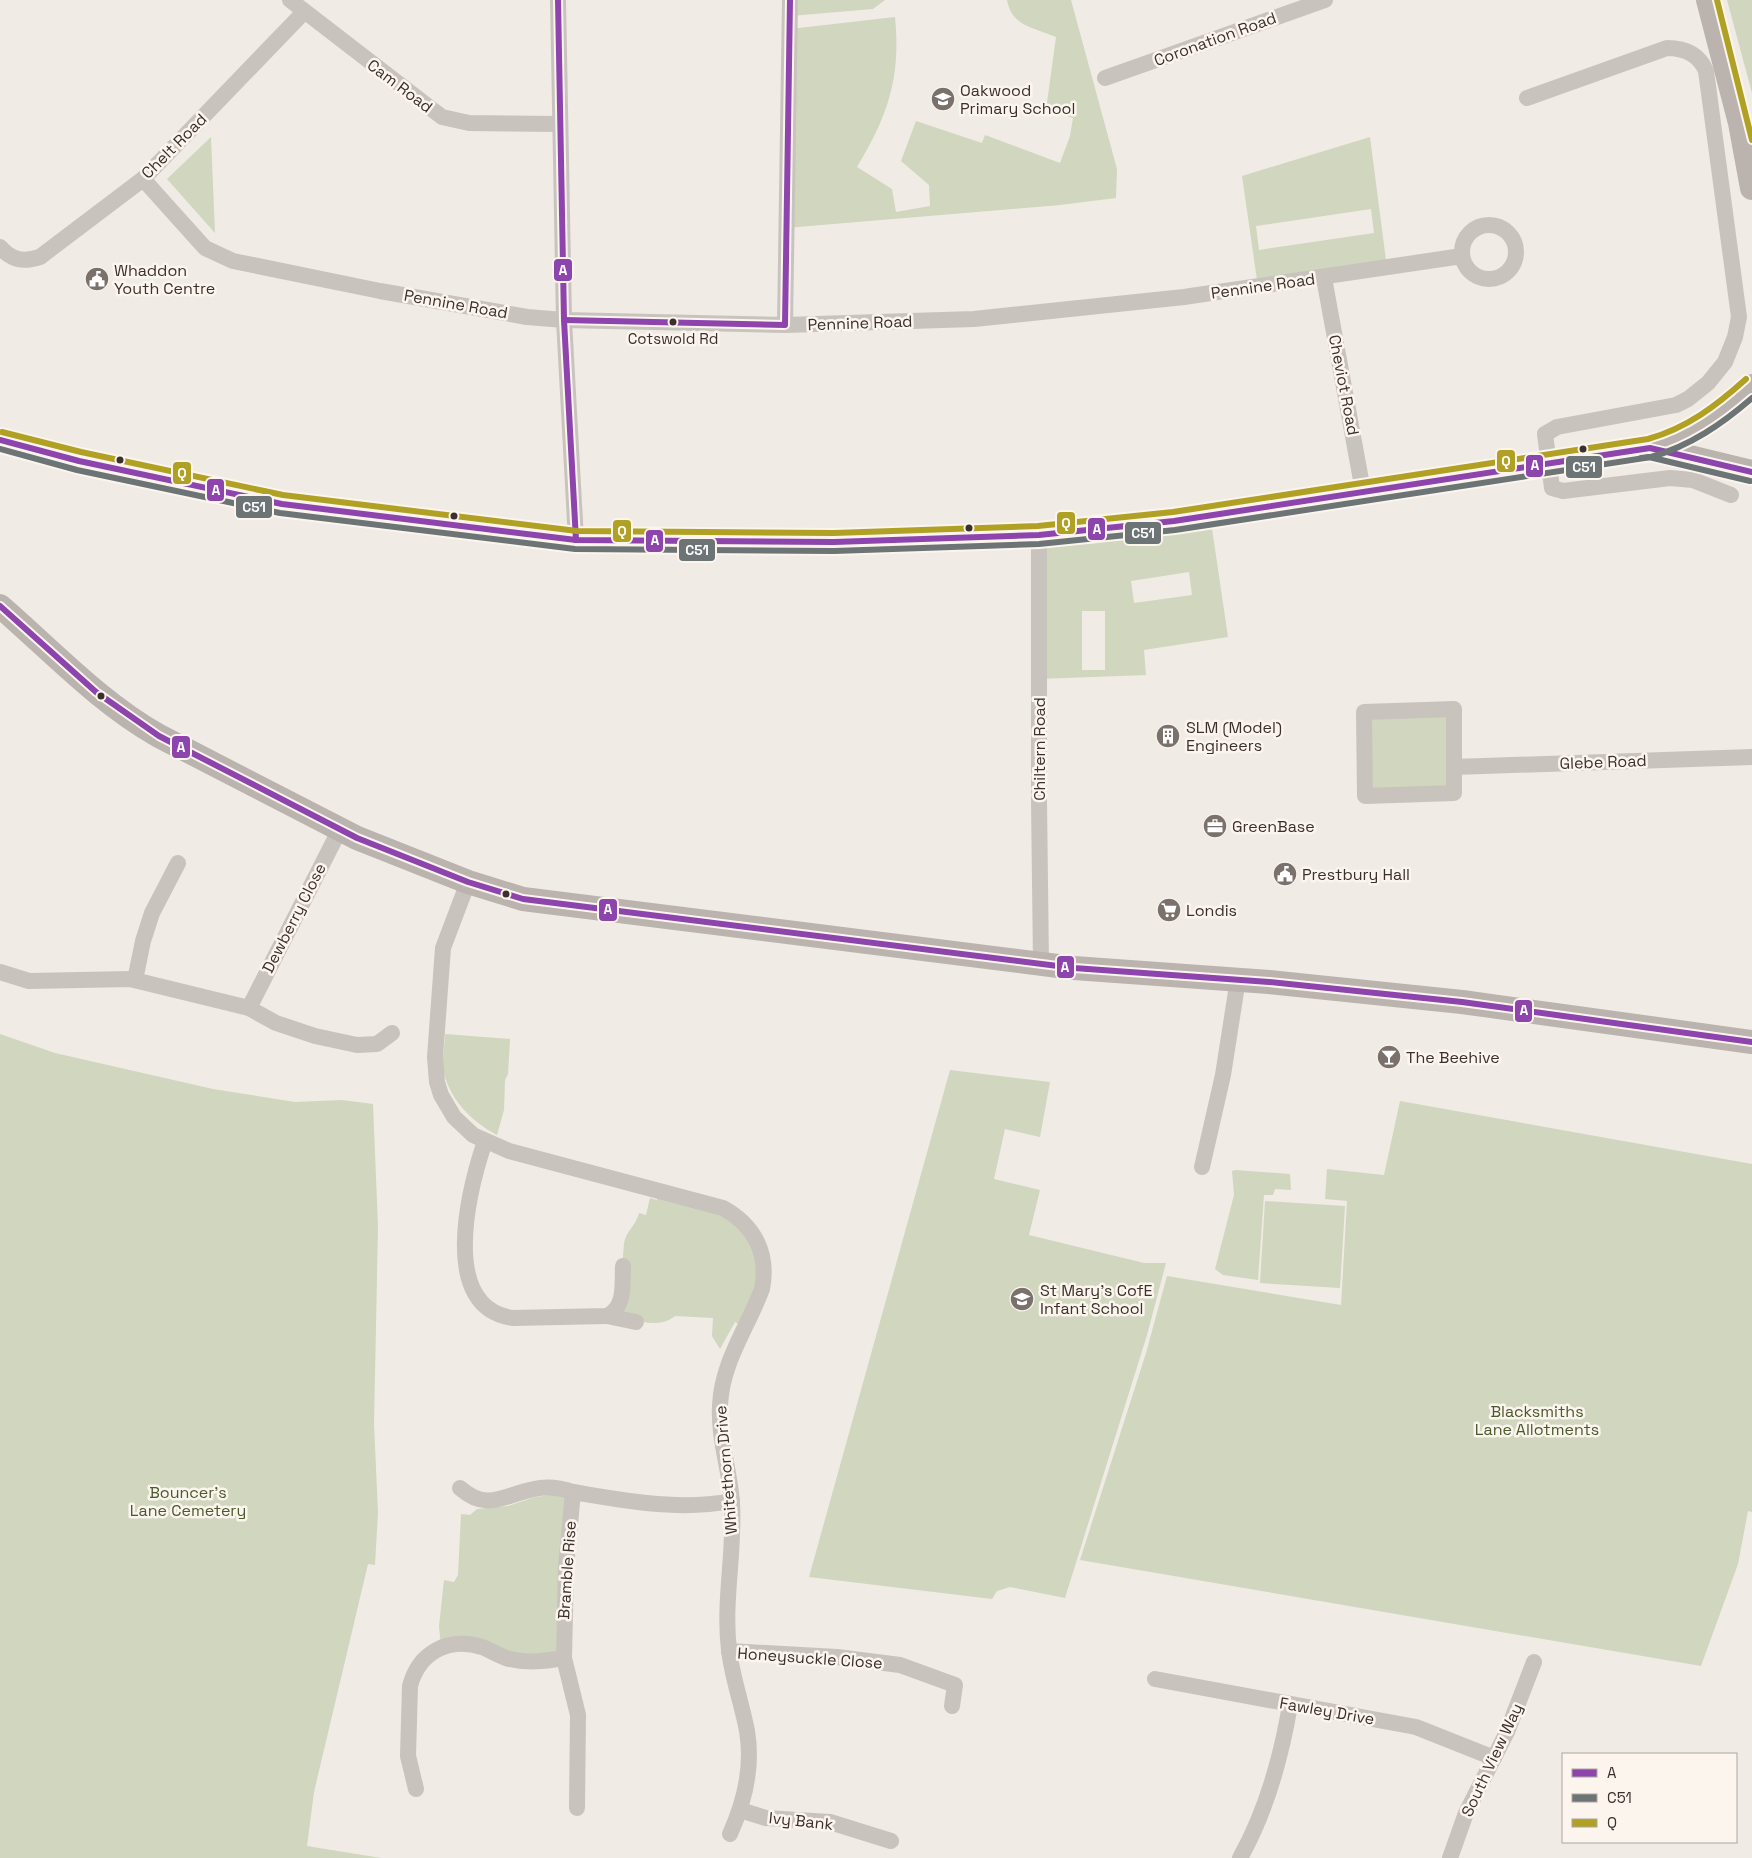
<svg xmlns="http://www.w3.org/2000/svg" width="1752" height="1858" viewBox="0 0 1752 1858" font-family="'Space Grotesk',sans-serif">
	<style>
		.green { fill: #d1d6bf; fill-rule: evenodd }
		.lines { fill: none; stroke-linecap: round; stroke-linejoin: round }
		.street { stroke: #c9c3be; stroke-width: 16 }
		.secondary { stroke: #bab3ae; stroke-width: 24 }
		.bus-1-casing { stroke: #fbf5ee; stroke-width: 10 }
		.bus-2-casing { stroke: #fbf5ee; stroke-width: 10 }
		.bus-3-casing { stroke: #fbf5ee; stroke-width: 10 }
		.bus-1 { stroke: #8e44ad; stroke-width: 6 }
		.bus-2 { stroke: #6c7476; stroke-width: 6 }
		.bus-3 { stroke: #b0a125; stroke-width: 6 }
		.bus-dot { fill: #3b302b; stroke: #fbf5ee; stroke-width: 2 }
		.labels { text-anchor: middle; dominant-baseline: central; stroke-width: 5; stroke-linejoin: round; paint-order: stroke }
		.bus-label { font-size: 15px; fill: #3b302b; stroke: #fbf5ee }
		.street-label { font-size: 16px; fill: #3b302b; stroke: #fbf5ee }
		.poi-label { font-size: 16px; fill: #3b302b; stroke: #fbf5ee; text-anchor: start }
		.park-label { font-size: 16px; fill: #4a5a2e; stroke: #fbf5ee }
		.line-badge { stroke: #fbf5ee; stroke-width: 2 }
		.badge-label { font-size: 14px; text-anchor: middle; font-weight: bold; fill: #fff }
	</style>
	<rect width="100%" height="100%" fill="#f0ebe5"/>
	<g class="green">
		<path d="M790,0H885L873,9L790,16Z"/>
		<path d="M1007,0H1071L1117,169L1116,198L1060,205L786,228L790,29L895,17C901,77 888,116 857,167L892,189L896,212L930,206L929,185L901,161L916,121L982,143L985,135L1060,163L1070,136L1073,118L1046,110L1056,37C1034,27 1012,27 1007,0Z"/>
		<path d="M1727,0H1752V93Z"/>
		<path d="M211,137L215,233L167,179Z"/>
		<path d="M1370,137L1387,268L1258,287L1242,176ZM1371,209L1374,233L1259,250L1256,226Z"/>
		<path d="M1210,515L1228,637L1144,650L1146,675L1039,679V535ZM1189,572L1192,595L1134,603L1131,581ZM1082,611H1105V670H1082Z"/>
		<path d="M1454,709V793L1365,796L1364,712Z"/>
		<path d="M0,1034L55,1053L213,1089L295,1102L342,1100L373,1104L378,1227L374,1424L378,1513L375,1565L368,1564L314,1792L307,1846L381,1858H0Z"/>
		<path d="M445,1034L510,1039L508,1074L505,1080L504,1110L497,1135C471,1121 449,1099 443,1069C442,1059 445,1045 445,1034Z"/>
		<path d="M950,1070L1050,1082L1040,1137L1005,1129L994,1179L1040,1190L1029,1235L1144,1263H1166L1147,1335L1065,1598L1010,1587L997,1591L992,1599L809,1577Z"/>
		<path d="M1400,1101L1752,1164V1512L1748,1511L1738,1564L1701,1666L1080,1560L1146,1353L1167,1276L1341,1305L1347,1201L1325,1199L1327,1169L1384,1175Z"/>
		<path d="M1236,1170L1290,1174L1291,1190L1275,1189L1273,1195H1264L1258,1280L1223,1275L1215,1269L1234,1195L1232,1171Z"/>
		<path d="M659,1192L723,1208L762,1254L745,1328L735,1322L720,1349L712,1336L713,1318L675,1316C658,1330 632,1320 613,1313C625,1289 621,1270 624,1244C625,1232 636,1226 639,1213L646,1215L650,1198L657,1200Z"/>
		<path d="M1265,1201L1345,1206L1340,1288L1260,1283Z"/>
		<path d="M573,1492L564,1658L441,1647L439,1626L444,1580L454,1582L458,1575L461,1514L470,1515L477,1509L508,1506L535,1497Z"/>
	</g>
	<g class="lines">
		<g class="street">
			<path d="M290,0L442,117L469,123L560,124"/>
			<path d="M558,0L564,320L576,540"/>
			<path d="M1105,78L1325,0"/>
			<path d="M1527,98L1667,48C1685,48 1699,54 1706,71L1739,317L1735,337L1725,362L1708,383L1688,399L1676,405L1557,427L1545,434L1552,488L1563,491L1670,478L1693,480L1731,495"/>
			<path d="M143,179L205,248L233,261L380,291L527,317L564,320L785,325L974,319L1184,297L1462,256"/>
			<circle cx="1489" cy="252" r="27"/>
			<path d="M0,247C12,261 24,262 40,257L143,179L304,12"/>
			<path d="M1324,278L1363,491"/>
			<path d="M785,325L790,0"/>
			<path d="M1039,535V801L1041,964"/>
			<path d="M1454,709V793L1365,796L1364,712Z"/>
			<path d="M1454,767L1752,757"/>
			<path d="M468,882L443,948L435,1057L437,1082L441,1095L454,1117L473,1135L509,1151L723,1208C754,1225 769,1253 762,1289C747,1329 722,1362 720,1405C718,1439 730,1470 732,1503C735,1552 723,1601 729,1650C732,1677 742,1704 747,1731C753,1766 744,1803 730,1834"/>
			<path d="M0,972L29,981L130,979L249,1008L340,829"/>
			<path d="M135,980L143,941L152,913L178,863"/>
			<path d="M249,1008L276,1023L315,1036L357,1045L377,1044L392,1033"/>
			<path d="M485,1141C469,1189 438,1308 513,1318L607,1316C626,1307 622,1284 623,1266"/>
			<path d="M1202,1167L1223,1075L1238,979"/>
			<path d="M607,1316L636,1322"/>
			<path d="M460,1488C487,1512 504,1495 534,1489C547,1486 561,1488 573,1492"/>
			<path d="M729,1651L837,1657L900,1665L955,1685L952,1706"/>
			<path d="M1155,1679L1416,1727L1494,1758"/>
			<path d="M416,1789L408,1756L410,1686C419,1652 448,1637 482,1647C490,1650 498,1655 506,1658C525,1664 546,1661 564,1658"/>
			<path d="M577,1808L578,1715L564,1658L566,1567L573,1492C627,1501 678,1511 732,1501"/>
			<path d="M740,1810L766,1818L830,1822L891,1841"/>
			<path d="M1240,1858C1267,1810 1281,1758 1290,1705"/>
			<path d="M1450,1858L1466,1813L1507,1732L1534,1662"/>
		</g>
		<g class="secondary">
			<path d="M1708,0L1740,123L1752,188"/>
			<path d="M0,440L79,461L282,504L576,540L834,542L1039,535L1174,521L1650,448C1692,437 1720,415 1752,386"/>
			<path d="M1652,448L1752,472"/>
			<path d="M0,606C52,651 99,702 159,736L357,838L468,882L523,899L1074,968L1269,982L1462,1002L1752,1042"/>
		</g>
		<g class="bus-1-casing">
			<g id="bus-1">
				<path d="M558,0L564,320L576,540"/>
				<path d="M564,320L785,325L790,0"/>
				<path d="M0,440L79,461L282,504L576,540L834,542L1039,535L1174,521L1650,448L1752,472"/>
				<path d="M0,606L96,692L159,736L357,838L468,882L523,899L1074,968L1269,982L1462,1002L1752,1042"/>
			</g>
		</g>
		<g class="bus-2-casing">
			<g id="bus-2">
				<path d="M0,449L77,470L280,513L575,549L834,551L1039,544L1175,530L1651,457C1690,446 1722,424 1752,398"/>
				<path d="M1641,458L1649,457L1750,481"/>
			</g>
		</g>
		<g class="bus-3-casing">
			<g id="bus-3">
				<path d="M1717,0L1752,140"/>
				<path d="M2,432L81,452L283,495L577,531L834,533L1038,526L1173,512L1648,439C1687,428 1716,406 1746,379"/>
			</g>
		</g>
		<use href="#bus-1" class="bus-1"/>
		<use href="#bus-2" class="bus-2"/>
		<use href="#bus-3" class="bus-3"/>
	</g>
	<defs>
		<g id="school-disc" transform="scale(1.25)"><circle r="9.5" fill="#7a716c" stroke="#fbf5ee"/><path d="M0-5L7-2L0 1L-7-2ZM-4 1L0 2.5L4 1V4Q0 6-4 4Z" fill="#fff"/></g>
		<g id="civic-disc" transform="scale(1.25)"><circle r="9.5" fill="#7a716c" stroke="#fbf5ee"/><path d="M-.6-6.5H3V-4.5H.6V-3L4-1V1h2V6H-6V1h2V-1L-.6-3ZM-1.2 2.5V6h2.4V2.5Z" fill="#fff"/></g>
		<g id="building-disc" transform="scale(1.25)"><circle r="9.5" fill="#7a716c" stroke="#fbf5ee"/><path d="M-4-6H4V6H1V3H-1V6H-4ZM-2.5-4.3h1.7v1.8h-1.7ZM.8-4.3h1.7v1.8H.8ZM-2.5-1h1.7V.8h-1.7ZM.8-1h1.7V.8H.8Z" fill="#fff"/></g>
		<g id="office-disc" transform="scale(1.25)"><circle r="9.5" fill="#7a716c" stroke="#fbf5ee"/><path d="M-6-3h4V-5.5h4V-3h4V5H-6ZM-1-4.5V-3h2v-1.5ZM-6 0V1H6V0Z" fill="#fff"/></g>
		<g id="supermarket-disc" transform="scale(1.25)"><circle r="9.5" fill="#7a716c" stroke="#fbf5ee"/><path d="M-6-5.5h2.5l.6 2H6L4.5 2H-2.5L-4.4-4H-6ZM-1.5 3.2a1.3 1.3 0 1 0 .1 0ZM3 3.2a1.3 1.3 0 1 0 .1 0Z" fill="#fff"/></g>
		<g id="bar-disc" transform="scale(1.25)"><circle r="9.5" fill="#7a716c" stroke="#fbf5ee"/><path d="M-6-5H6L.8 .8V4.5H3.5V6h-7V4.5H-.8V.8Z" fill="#fff"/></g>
	</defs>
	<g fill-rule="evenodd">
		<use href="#school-disc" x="943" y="99"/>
		<use href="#civic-disc" x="97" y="279"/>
		<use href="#building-disc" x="1168" y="736"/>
		<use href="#office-disc" x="1215" y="826"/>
		<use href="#civic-disc" x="1285" y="874"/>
		<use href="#supermarket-disc" x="1169" y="910"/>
		<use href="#bar-disc" x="1389" y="1057"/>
		<use href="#school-disc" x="1022" y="1299"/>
	</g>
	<g class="bus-dot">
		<circle cx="673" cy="322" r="4.5"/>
		<circle cx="1583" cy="449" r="4.5"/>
		<circle cx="120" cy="460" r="4.5"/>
		<circle cx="454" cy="516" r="4.5"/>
		<circle cx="969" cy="528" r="4.5"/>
		<circle cx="101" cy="696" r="4.5"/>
		<circle cx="506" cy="894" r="4.5"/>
	</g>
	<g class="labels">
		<g class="bus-label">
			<text x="673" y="338">Cotswold Rd</text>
		</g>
		<g class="street-label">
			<text transform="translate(1215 39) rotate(-20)">Coronation Road</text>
			<text transform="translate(400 86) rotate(37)">Cam Road</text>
			<text transform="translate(174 146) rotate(-45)">Chelt Road</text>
			<text transform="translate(1263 286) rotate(-8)">Pennine Road</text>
			<text transform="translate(456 304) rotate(10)">Pennine Road</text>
			<text transform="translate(860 323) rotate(-2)">Pennine Road</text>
			<text transform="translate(1344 385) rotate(79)">Cheviot Road</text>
			<text transform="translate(1039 749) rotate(-90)">Chiltern Road</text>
			<text transform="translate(1603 762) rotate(-2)">Glebe Road</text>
			<text transform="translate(294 918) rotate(-63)">Dewberry Close</text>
			<text transform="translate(726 1470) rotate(-95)">Whitethorn Drive</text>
			<text transform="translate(567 1570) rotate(-86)">Bramble Rise</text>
			<text transform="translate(810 1658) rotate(4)">Honeysuckle Close</text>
			<text transform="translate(1327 1711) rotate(10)">Fawley Drive</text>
			<text transform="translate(1492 1760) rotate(-65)">South View Way</text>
			<text transform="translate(801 1821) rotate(6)">Ivy Bank</text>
		</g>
		<g class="poi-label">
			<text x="960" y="90">Oakwood<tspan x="960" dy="18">Primary School</tspan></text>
			<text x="114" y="270">Whaddon<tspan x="114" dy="18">Youth Centre</tspan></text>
			<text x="1186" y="727">SLM (Model)<tspan x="1186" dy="18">Engineers</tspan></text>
			<text x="1232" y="826">GreenBase</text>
			<text x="1302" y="874">Prestbury Hall</text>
			<text x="1186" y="910">Londis</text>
			<text x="1406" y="1057">The Beehive</text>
			<text x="1040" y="1290">St Mary's CofE<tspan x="1040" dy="18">Infant School</tspan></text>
		</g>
		<g class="park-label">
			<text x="1537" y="1411">Blacksmiths<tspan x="1537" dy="18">Lane Allotments</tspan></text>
			<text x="188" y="1492">Bouncer's<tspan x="188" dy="18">Lane Cemetery</tspan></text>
		</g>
	</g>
	<g class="line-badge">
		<rect x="553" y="258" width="20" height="24" rx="5" fill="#8e44ad"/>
		<rect x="1496" y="449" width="20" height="24" rx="5" fill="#b0a125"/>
		<rect x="1525" y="454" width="19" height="24" rx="5" fill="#8e44ad"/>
		<rect x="1565" y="455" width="38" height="24" rx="5" fill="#6c7476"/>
		<rect x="172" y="461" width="20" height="24" rx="5" fill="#b0a125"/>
		<rect x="206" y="478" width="19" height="24" rx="5" fill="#8e44ad"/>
		<rect x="235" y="495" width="38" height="24" rx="5" fill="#6c7476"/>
		<rect x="1056" y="511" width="20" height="24" rx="5" fill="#b0a125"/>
		<rect x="1087" y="517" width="19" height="24" rx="5" fill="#8e44ad"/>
		<rect x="612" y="519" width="20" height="24" rx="5" fill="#b0a125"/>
		<rect x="1124" y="521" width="38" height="24" rx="5" fill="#6c7476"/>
		<rect x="645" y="529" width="19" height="24" rx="5" fill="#8e44ad"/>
		<rect x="678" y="538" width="38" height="24" rx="5" fill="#6c7476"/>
		<rect x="171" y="735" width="20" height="24" rx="5" fill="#8e44ad"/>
		<rect x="598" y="898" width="20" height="24" rx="5" fill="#8e44ad"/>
		<rect x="1056" y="955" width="19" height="24" rx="5" fill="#8e44ad"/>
		<rect x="1514" y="999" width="19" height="24" rx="5" fill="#8e44ad"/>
	</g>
	<g class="badge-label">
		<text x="563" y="275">A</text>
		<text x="1506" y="466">Q</text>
		<text x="1535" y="470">A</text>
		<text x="1584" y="472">C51</text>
		<text x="182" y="478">Q</text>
		<text x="216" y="495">A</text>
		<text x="254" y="512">C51</text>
		<text x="1066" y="528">Q</text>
		<text x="1097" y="534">A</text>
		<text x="622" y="536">Q</text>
		<text x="1143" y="538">C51</text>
		<text x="655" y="545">A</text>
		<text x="697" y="555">C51</text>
		<text x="181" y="752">A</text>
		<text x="608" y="914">A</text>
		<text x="1065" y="972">A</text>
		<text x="1524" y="1015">A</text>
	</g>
	<rect x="1562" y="1753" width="175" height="90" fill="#fbf5ee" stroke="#aea6a0"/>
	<rect x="1572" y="1769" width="25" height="8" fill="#8e44ad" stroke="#aea6a0"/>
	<text x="1607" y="1778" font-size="15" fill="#3b302b">A</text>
	<rect x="1572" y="1794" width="25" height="8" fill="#6c7476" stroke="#aea6a0"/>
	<text x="1607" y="1803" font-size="15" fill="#3b302b">C51</text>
	<rect x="1572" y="1819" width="25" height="8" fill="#b0a125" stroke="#aea6a0"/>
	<text x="1607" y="1828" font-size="15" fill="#3b302b">Q</text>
</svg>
